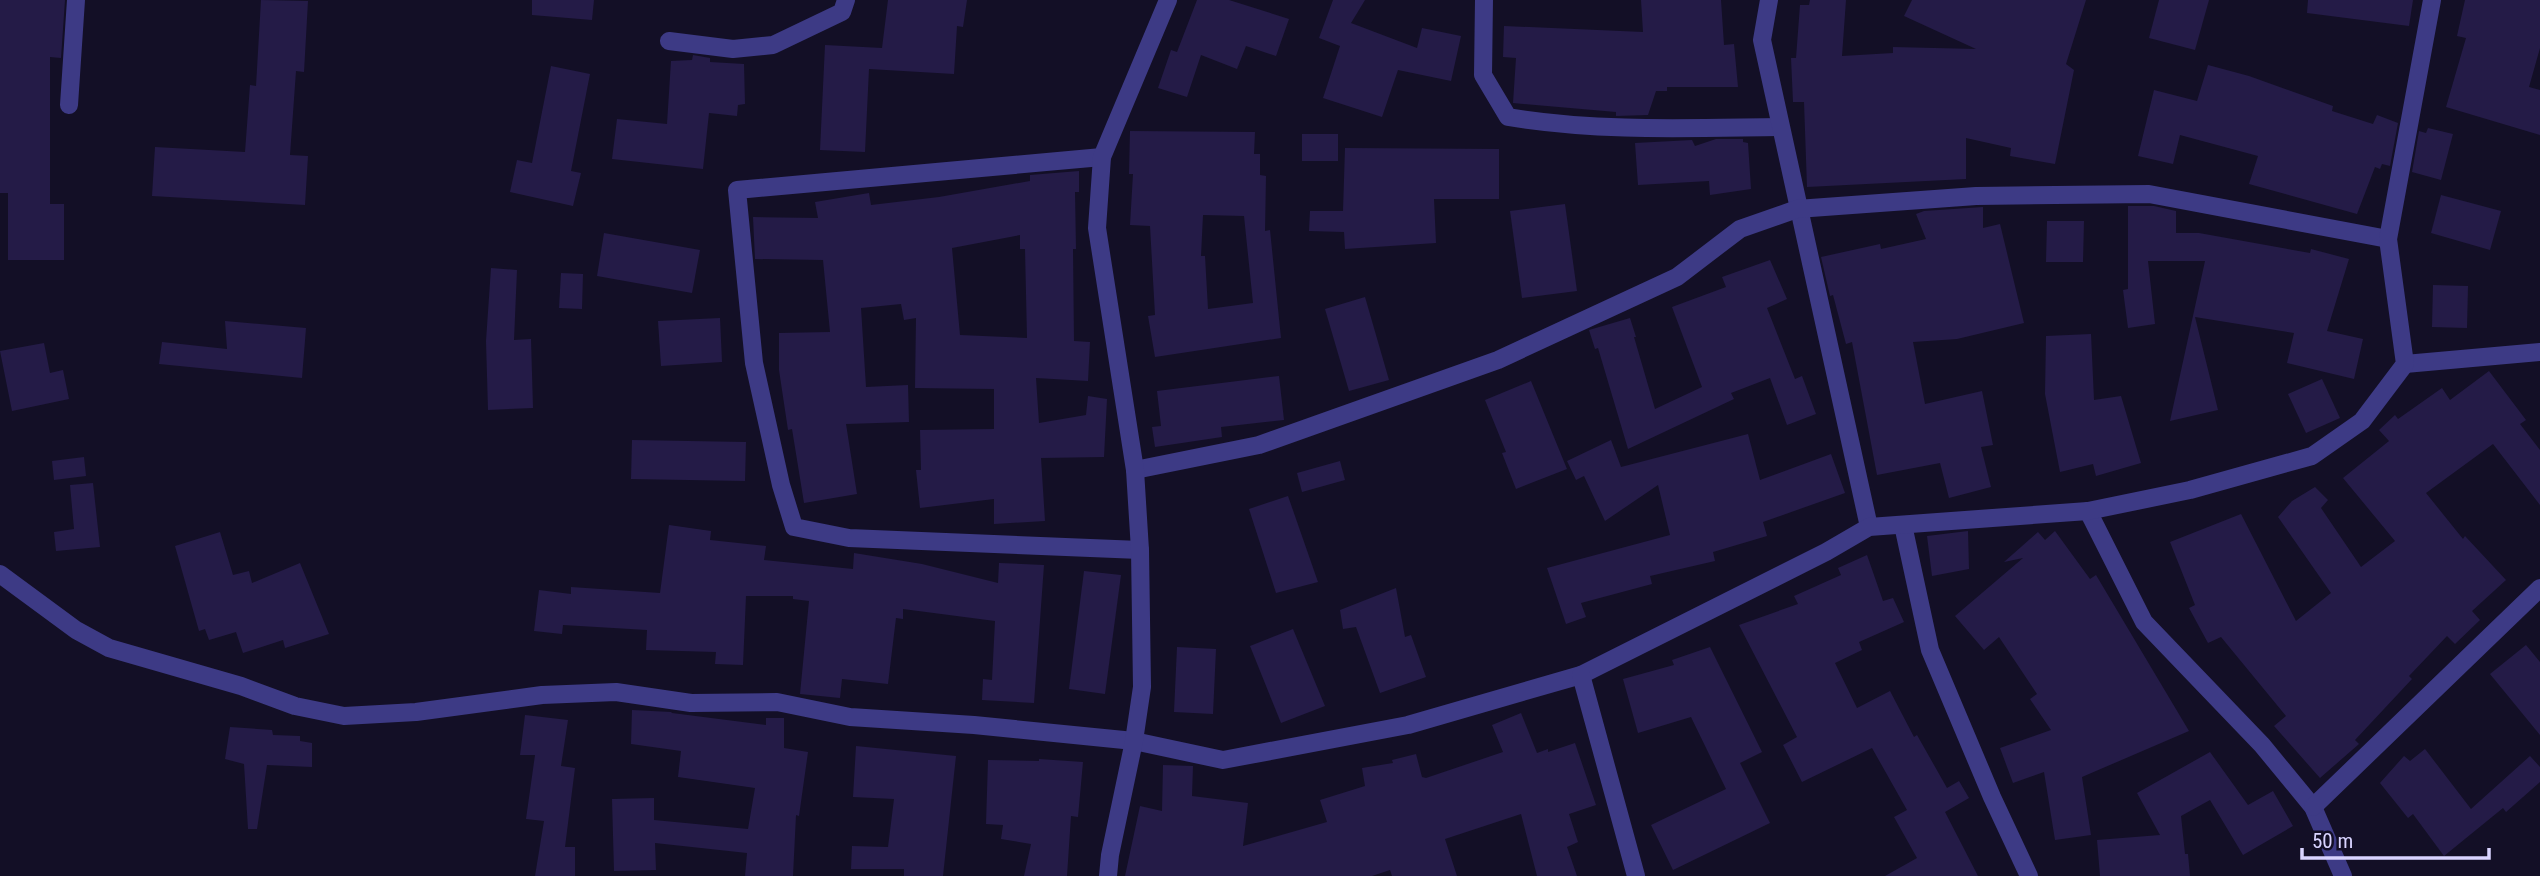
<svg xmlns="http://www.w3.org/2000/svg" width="2540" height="876" viewBox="0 0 2540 876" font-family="'Roboto Condensed',sans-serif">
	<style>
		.building { fill: #241b47; fill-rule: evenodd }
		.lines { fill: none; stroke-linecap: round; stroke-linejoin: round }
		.minor { stroke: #3d3a85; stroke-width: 18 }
	</style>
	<rect width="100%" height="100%" fill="#130f26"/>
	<g class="building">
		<path d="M0,0H65L61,58L50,57V204H64V260H8V193H0Z"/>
		<path d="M261,0L308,1L304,72L296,71L290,155L308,156L305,205L152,196L155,147L245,152L250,85L256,86Z"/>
		<path d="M532,0H594L592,20L532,15Z"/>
		<path d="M888,0H967L963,27L957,26L954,74L869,69L865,152L820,150L825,45L882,48Z"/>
		<path d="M1197,0H1229L1289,19L1276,56L1246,46L1237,69L1201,55L1187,97L1158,88L1171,50L1177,52Z"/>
		<path d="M1333,0H1365L1351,23L1417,48L1422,28L1461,36L1451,81L1398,70L1382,117L1323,98L1340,46L1319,38Z"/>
		<path d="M1641,0H1721L1724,45L1734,44L1738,87H1667V91H1656L1648,115L1616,116V112L1513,103L1516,58L1503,57L1504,26L1643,32Z"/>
		<path d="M1810,0H1846L1842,56L1893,53V47L1976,49L1904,16L1912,0H2086L2066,64L2074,70L2055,164L2010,156L2011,148L1966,138V179L1807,187L1804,102H1793L1791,58H1796L1800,5H1809Z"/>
		<path d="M2159,0H2209L2195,50L2149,38Z"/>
		<path d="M2308,0H2413L2409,26L2307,13Z"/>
		<path d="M2465,0H2540V48L2529,87L2540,90V135L2446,107L2466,38L2457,36Z"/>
		<path d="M693,55L710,58V62L744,64L745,104L738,105L737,116L709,113L703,169L612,159L617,119L667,124L671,61L692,60Z"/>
		<path d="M2208,65L2249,76L2333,106L2332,111L2373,124L2377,115L2398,123L2390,166L2382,164L2380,169L2375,167L2357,214L2249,184L2258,156L2180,135L2173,164L2138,156L2154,90L2197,101Z"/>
		<path d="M551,66L590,74L571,171L581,173L573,206L510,192L517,160L532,163Z"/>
		<path d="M2428,128L2453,134L2441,180L2412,172L2419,131L2426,133Z"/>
		<path d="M1130,131L1255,132L1254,154H1260V175L1266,176L1265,231L1270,230L1281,338L1155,357L1148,316L1155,315L1150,226L1130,225L1133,174H1129ZM1203,215L1244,216L1253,303L1208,309L1205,256H1201Z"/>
		<rect x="1302" y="134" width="36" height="27"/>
		<path d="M1716,139H1743V142L1748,143L1751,189L1710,195L1709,181L1638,185L1635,143L1692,140L1695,146Z"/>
		<path d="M1345,148L1499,149V199H1434L1436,243L1345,249L1344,232L1309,231L1310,211H1343Z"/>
		<path d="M1079,171V192H1075L1076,249H1073L1074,341L1090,342L1088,381L1036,378L1039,423L1086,415L1088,396L1107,399L1104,457L1041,458L1045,521L994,524V499L920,508L916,470H921L920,430L994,429V389L915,388L916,318L904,320L901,304L861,308L866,387L908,385L909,422L846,424L857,494L804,503L792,429L788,430L779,370V333L830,332L823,260L755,259L753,217L818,218L815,202L869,193L871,205L939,197L1030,181V175ZM1020,235V249H1025L1027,338L960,335L952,248Z"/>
		<path d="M2441,195L2501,211L2490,250L2431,233Z"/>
		<path d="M1565,204L1577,291L1522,298L1510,211Z"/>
		<path d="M2128,206H2154L2176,211V233H2199L2310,253L2311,249L2349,259L2327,331L2363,339L2354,379L2287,363L2294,333L2195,317L2218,410L2170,421L2205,261H2148L2155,324L2128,328L2123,290L2128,289Z"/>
		<path d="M1983,207V228L2000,224L2024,323L1957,339L1913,342L1925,404L1982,391L1993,445L1981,447L1991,487L1949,498L1940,463L1877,475L1852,342L1846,344L1833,295L1830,296L1821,257L1880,244L1881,249L1926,239L1916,214L1924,211Z"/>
		<path d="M2047,221H2084L2083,262H2046Z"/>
		<path d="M604,233L700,250L692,293L597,276Z"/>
		<path d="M1770,260L1787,299L1767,308L1795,379L1802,376L1816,414L1787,425L1770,378L1731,393L1734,399L1628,449L1598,348L1595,349L1589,330L1630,318L1636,337H1634L1655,409L1702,387L1672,307L1726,287L1722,277Z"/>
		<path d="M491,268L517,270L514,340L531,339L533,408L488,410L486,341Z"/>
		<path d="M561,273L583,274L582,309L559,308Z"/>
		<path d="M2433,285L2468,286L2467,328L2432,327Z"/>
		<path d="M1365,297L1389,380L1349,391L1325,309Z"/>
		<path d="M720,318L722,362L661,366L658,321Z"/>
		<path d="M225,321L306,328L302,378L159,364L162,342L227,349Z"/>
		<path d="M2091,334L2094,400L2121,396L2141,463L2096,476L2093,464L2060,472L2045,394L2046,336Z"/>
		<path d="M44,343L50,373L63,370L69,399L12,411L0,351Z"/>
		<path d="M2489,371L2526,420L2520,424L2540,450V505L2493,444L2426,493L2463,539L2465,536L2506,580L2472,611L2480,620L2455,644L2447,636L2409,676L2412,679L2355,740L2359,744L2320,778L2274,726L2286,716L2221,637L2208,643L2189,608L2195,605L2170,542L2241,514L2296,621L2331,593L2278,517L2292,501L2315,487L2328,500L2321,508L2361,567L2395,541L2343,478L2389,441L2379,430L2395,415L2398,419L2442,388L2450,400Z"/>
		<path d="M1279,376L1284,420L1221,427L1222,437L1155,447L1152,427L1161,426L1157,391Z"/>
		<path d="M2322,379L2340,418L2306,433L2288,394Z"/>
		<path d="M1531,381L1567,469L1516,489L1502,453L1506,452L1485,400Z"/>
		<path d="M1748,434L1760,480L1831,454L1845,493L1763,522L1767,536L1713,552L1715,561L1650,576L1652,584L1581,603L1586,617L1566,624L1547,568L1670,535L1658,485L1605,521L1584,476L1576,480L1567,461L1611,440L1621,467Z"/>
		<path d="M632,440L746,442L745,481L631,479Z"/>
		<path d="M84,457L86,476L54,480L52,461Z"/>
		<path d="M1340,461L1345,480L1302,492L1297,473Z"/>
		<path d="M93,483L100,547L56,551L54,532L74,529L70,485Z"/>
		<path d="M1288,496L1318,582L1276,593L1249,509Z"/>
		<path d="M669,525L711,531L710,540L766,546L764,560L853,569L854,553L922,564L998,583L999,563L1044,565L1034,703L982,700L983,679L992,680L995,621L903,609V619L896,618L888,684L842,679L840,698L800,694L809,601L793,599V596H746L743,665L715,664L716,652L646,650L647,630L563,625L562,634L534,631L539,590L571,594V587L660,593Z"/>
		<path d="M1968,531L1969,569L1932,576L1927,536Z"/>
		<path d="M2055,531L2090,579L2096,575L2189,731L2082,777L2091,835L2055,840L2044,772L2013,783L2000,748L2051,730L2030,699L2037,694L1999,637L1984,650L1955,616L2023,558L2004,562L2038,532L2045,540Z"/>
		<path d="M220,532L233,575L249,571L252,583L300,563L329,634L285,648L283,640L243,653L236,632L209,640L205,629L199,631L175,546Z"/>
		<path d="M1867,555L1883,601L1893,598L1904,622L1859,642L1862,650L1835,663L1857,708L1890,691L1914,737L1917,735L1947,788L1959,781L1969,798L1945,812L1978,876H1885L1917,858L1894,817L1907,810L1872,748L1802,782L1783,745L1797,737L1739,625L1798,604L1794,596L1841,575L1838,568Z"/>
		<path d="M1084,571L1121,575L1105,694L1069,689Z"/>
		<path d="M1396,588L1405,637L1411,635L1426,677L1380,693L1356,627L1343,629L1340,610Z"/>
		<path d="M1293,629L1325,706L1281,723L1250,646Z"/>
		<path d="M2526,645L2540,662V735L2490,674Z"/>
		<path d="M1177,647L1216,649L1213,714L1174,712Z"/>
		<path d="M1710,647L1762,752L1740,763L1770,823L1673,870L1651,825L1726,789L1691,717L1638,733L1623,679L1674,665L1672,660Z"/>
		<path d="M632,710L671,712L672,713L766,725V718H784V748L808,752L799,816L796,815L793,876H745L747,853L655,843L656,870L614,871L612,799L654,798V820L748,829L755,788L678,777L681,751L631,744Z"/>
		<path d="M1521,713L1537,753L1548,749V752L1575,743L1596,805L1569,814L1578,842L1567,847L1577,876H1537L1521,814L1445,839L1457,876H1392L1390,870L1372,876H1125L1140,806L1162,811L1163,765L1193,766L1192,796L1248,803L1243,846L1327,822L1320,800L1365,786L1362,768L1393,763L1392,760L1416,754L1422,777L1426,778L1503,752L1492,725Z"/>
		<path d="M525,715L568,720L561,766L575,768L565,847H575V876H535L544,821L526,819L535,755H520Z"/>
		<path d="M230,727L272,730L273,735L300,736V741L312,743V767L267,765L257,829H248L244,764L225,759Z"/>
		<path d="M856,746L956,756L943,876H904V869H851L852,846L888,847L894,799L853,797Z"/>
		<path d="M2425,749L2471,809L2530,756L2540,767V782L2506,812L2503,808L2444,856L2413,814L2408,818L2380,783L2404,756L2410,761Z"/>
		<path d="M2210,752L2248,805L2273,791L2293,826L2243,855L2210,800L2181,816L2185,854H2188L2190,876H2100L2097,840L2160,835L2137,793Z"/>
		<path d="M1039,759L1083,762L1078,817L1071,816L1067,876H1024L1031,844L1001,839L1003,825L986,824L988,760L1039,761Z"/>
	</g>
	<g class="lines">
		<g class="minor">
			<path d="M1484,0L1483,75L1508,117C1597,132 1689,128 1779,127"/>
			<path d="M1769,0L1762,40L1869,527"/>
			<path d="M669,41L733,49L773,45L842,12L846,0"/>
			<path d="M69,105L76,0"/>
			<path d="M1102,157L737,190L754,363L781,485L794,527L849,538L1140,550"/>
			<path d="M2405,364L2540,352"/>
			<path d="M1135,470L1259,445L1498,360L1677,277L1740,229L1797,209L1976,196L2149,194L2388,239"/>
			<path d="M2088,511L2144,622L2262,745L2313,807L2343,876"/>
			<path d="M1903,525L1930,650L1992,797L2029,876"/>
			<path d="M0,574L76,630L109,648L241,686L295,706L344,716L416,712L542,695L616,692L691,703L777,702L850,717L974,725L1134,741L1223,760L1408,725L1581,675L1826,552L1869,527L2088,511L2190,490L2312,456L2362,421L2405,364L2388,239L2432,0"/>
			<path d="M1581,675L1636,876"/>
			<path d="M2313,807L2540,588"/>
			<path d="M1108,876L1110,855L1134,741L1142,687L1140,550L1135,470L1097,228L1102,157L1168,0"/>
		</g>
	</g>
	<path d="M2302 848v10h187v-10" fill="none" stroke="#d9d4ff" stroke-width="3.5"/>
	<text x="2312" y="848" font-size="21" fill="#d9d4ff" stroke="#130f26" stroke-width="5" paint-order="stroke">50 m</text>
</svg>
